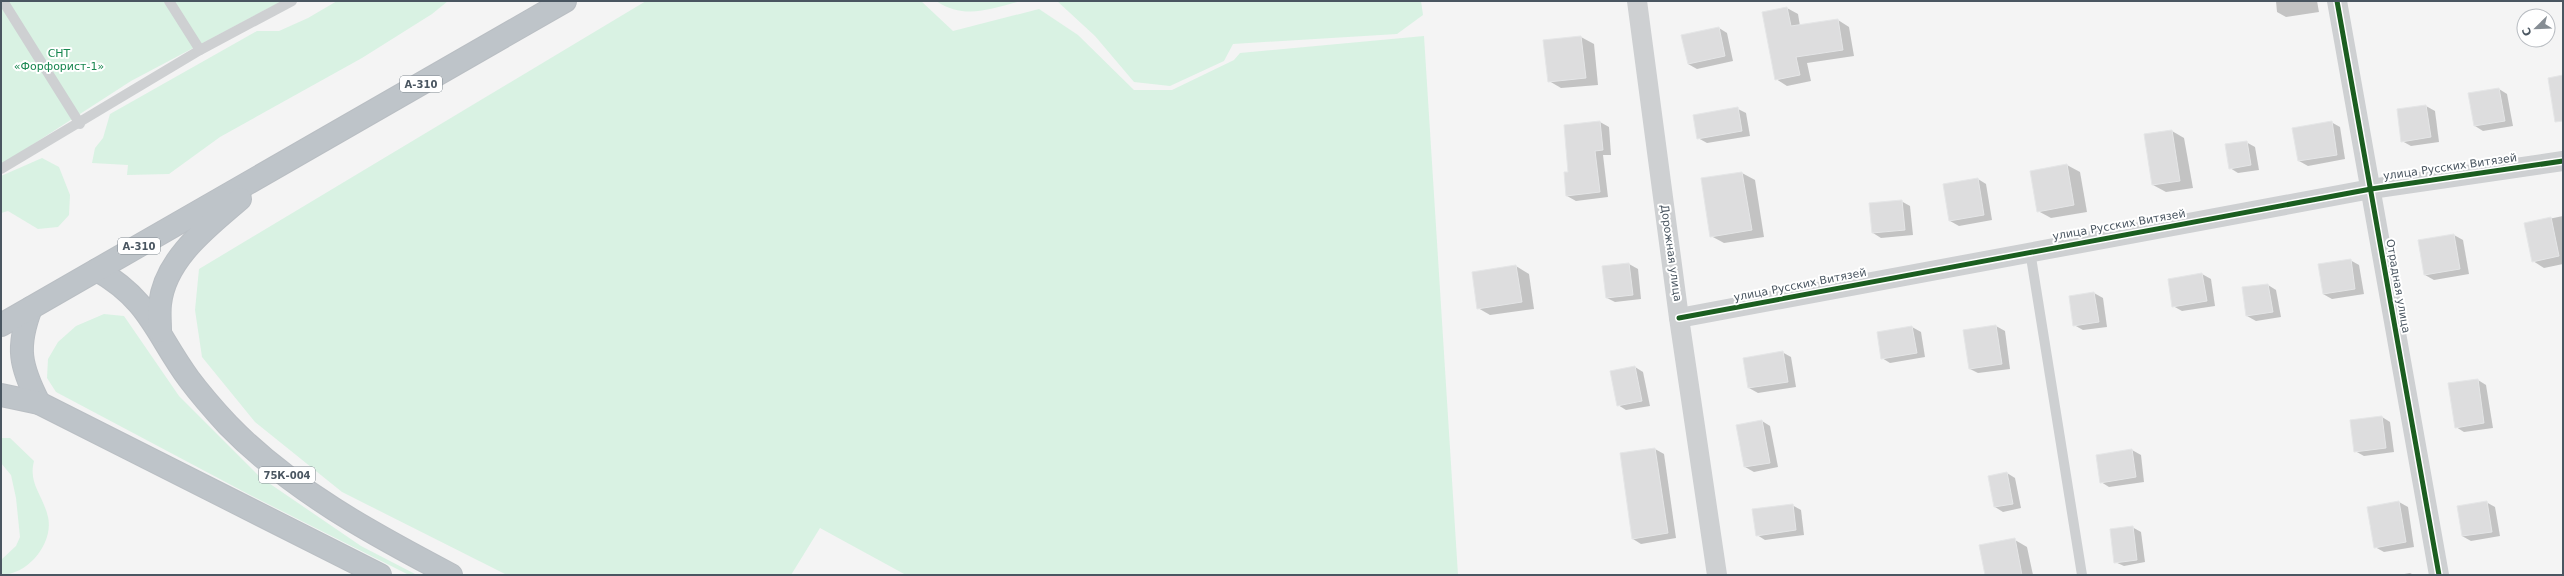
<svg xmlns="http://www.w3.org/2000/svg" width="2564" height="576" viewBox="0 0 2564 576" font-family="'DejaVu Sans',sans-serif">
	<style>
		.green { fill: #d9f2e3 }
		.shadow { fill: #0003 }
		.building { fill: #ddddde; stroke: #e5e6e7 }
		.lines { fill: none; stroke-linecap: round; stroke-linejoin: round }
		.highway-casing { stroke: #b9bec3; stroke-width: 24 }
		.lane { stroke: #ced0d2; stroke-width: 10 }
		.street { stroke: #ced0d2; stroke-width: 20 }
		.highway { stroke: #bec4c9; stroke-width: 22 }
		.cycleway-casing { stroke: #fff; stroke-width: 8 }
		.cycleway { stroke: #1b5e20; stroke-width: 5 }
		.labels { text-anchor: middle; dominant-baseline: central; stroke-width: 4; stroke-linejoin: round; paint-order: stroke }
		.shield { fill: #fff; stroke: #808990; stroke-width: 1 }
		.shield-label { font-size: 10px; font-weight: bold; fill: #4a5661 }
		.park-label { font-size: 11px; fill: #17864f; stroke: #fff }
		.street-label { font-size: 11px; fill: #4a5661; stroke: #fff }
	</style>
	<rect width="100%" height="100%" fill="#f4f4f4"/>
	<g class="green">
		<path d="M1,1H282L131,81L1,165Z"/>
		<path d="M337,1H448L432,14L362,58L220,137L169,174L127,175L128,165L92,163L95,148L103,138L110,114L257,31H279L308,18Z"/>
		<path d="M646,1H921L953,31L1039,9L1078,35L1134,90H1172L1234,60L1240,53L1424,36L1458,575H906L820,528L791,575H507L342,492L255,422L202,357L195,310L199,269Z"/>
		<path d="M936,1H1021C990,9 965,20 936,1Z"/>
		<path d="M1057,1H1421L1423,15L1397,34L1233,44L1224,61L1170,86L1134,82L1095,36Z"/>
		<path d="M42,158L59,167L70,195L69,215L58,227L38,229L8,211L1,213V176Z"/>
		<path d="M104,314L124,316L179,396L260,477L361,546L417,575H409L250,495L56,392L47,378L48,359L58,342L76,326Z"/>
		<path d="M1,438H10L34,461C28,484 43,495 48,517C54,543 28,575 1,575V560L16,546L20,537L16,498L11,475L1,463Z"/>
	</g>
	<g class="shadow">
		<path d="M2276,1H2317L2319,12L2286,17L2277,12Z"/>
		<path d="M1787,8L1798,14L1800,26L1838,20L1849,27L1854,56L1807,63L1811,81L1787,86L1776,79Z"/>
		<path d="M1719,28L1727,33L1733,61L1697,69L1688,64Z"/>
		<path d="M1581,37L1594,44L1598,85L1561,88L1549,81Z"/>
		<path d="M2499,89L2507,94L2513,126L2483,131L2475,126Z"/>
		<path d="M2426,106L2435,111L2439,142L2411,146L2402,141Z"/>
		<path d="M1738,109L1746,113L1750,136L1707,143L1698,138Z"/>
		<path d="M1600,122L1609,127L1611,155H1603L1608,197L1576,201L1567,196L1569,173Z"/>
		<path d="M2331,122L2340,127L2345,159L2308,166L2299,161Z"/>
		<path d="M2172,131L2184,138L2193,188L2166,192L2153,185Z"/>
		<path d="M2246,142L2255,147L2259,170L2238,173L2230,168Z"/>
		<path d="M2067,165L2080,172L2087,212L2051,218L2038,211Z"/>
		<path d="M1742,173L1755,180L1764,237L1724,243L1711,236Z"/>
		<path d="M1978,179L1986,184L1992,220L1959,226L1950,221Z"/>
		<path d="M1901,201L1910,206L1913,235L1881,238L1873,233Z"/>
		<path d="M2563,216V264L2544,268L2533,261L2525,224Z"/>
		<path d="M2454,235L2463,240L2469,274L2434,280L2425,275L2419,241Z"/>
		<path d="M2350,260L2359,265L2364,294L2332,299L2323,294Z"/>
		<path d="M1629,264L1638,269L1641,299L1615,302L1607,298Z"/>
		<path d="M1516,266L1529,274L1534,309L1490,315L1478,308Z"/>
		<path d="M2202,274L2211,279L2215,306L2182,311L2173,306Z"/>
		<path d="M2268,285L2276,290L2281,317L2256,321L2247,316Z"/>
		<path d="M2094,293L2103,298L2107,327L2083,330L2074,325Z"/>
		<path d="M1996,326L2005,331L2010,369L1978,373L1970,369L1964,331Z"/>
		<path d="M1912,327L1921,332L1925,357L1890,363L1882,358Z"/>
		<path d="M1782,352L1791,357L1796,387L1758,393L1749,388Z"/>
		<path d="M1635,367L1643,372L1650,406L1626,410L1618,405Z"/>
		<path d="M2478,380L2486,385L2493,428L2464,432L2456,427Z"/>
		<path d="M2382,417L2390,422L2394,452L2364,456L2355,451Z"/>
		<path d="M1762,421L1770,426L1778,467L1754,472L1745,467Z"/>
		<path d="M1655,449L1664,454L1676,538L1641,544L1633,539L1629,515Z"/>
		<path d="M2132,450L2141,455L2144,482L2109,487L2101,482Z"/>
		<path d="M2007,473L2015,478L2021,508L2003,512L1995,507Z"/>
		<path d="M2399,502L2408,507L2414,547L2384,552L2375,547Z"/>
		<path d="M2486,502L2495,507L2500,536L2471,541L2462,536Z"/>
		<path d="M1792,505L1801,510L1804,535L1765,540L1757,535Z"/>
		<path d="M2132,527L2141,532L2145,562L2124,566L2115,562Z"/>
		<path d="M2015,540L2027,547L2033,575H1986Z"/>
		<path d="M2410,573L2414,575H2399Z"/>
	</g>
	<g class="building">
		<path d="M1787,7L1791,26L1838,19L1843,50L1796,57L1800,75L1775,80L1762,12Z"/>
		<path d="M1719,27L1725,56L1688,64L1681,35Z"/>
		<path d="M1581,36L1586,78L1548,82L1543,40Z"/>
		<path d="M2563,75V121L2555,122L2548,78Z"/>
		<path d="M2499,88L2505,121L2474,126L2468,93Z"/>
		<path d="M2426,105L2431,137L2401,142L2397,109Z"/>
		<path d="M1738,107L1742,131L1697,139L1693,115Z"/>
		<path d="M1600,121L1603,150L1595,151L1600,192L1566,196L1564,172H1568L1564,125Z"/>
		<path d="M2332,121L2337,155L2298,161L2292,128Z"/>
		<path d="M2172,130L2180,181L2152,185L2144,134Z"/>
		<path d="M2247,141L2251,165L2229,169L2225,144Z"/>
		<path d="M2067,164L2074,205L2037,212L2030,171Z"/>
		<path d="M1742,172L1752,230L1710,237L1701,178Z"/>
		<path d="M1978,178L1984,215L1949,221L1943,184Z"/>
		<path d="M1902,200L1905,230L1872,233L1869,203Z"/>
		<path d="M2551,217L2559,256L2532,262L2524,223Z"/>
		<path d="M2454,234L2460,269L2424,275L2418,240Z"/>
		<path d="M2351,259L2355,289L2323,294L2318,264Z"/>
		<path d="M1629,263L1633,295L1606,298L1602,266Z"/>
		<path d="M1516,265L1522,302L1477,309L1472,272Z"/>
		<path d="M2202,273L2207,301L2172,307L2168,279Z"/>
		<path d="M2268,284L2273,312L2246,316L2242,287Z"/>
		<path d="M2094,292L2099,322L2073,326L2069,296Z"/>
		<path d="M1996,325L2002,364L1969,369L1963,330Z"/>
		<path d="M1912,326L1917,353L1881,359L1877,332Z"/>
		<path d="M1783,351L1788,382L1748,388L1743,358Z"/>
		<path d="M1635,366L1642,401L1617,406L1610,371Z"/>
		<path d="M2478,379L2484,423L2455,428L2448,383Z"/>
		<path d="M2382,416L2386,448L2354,452L2350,420Z"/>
		<path d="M1762,420L1770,463L1744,467L1736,425Z"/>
		<path d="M1655,448L1668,533L1632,539L1620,453Z"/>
		<path d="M2132,449L2136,477L2100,483L2096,455Z"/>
		<path d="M2007,472L2013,504L1994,507L1988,476Z"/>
		<path d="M2399,501L2406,542L2374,548L2367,507Z"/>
		<path d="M2487,501L2492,532L2462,536L2457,506Z"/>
		<path d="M1793,504L1796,530L1756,536L1752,509Z"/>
		<path d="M2133,526L2137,560L2114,563L2110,529Z"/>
		<path d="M2015,538L2022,575H1985L1979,545Z"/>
	</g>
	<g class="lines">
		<g class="highway-casing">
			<g id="highway">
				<path d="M97,270C150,300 156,334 189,379C201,395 215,411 228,425C291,490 373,534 451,575"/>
				<path d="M31,308C16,347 20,366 39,403"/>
				<path d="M1,325L565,1"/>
				<path d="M160,331C160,322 159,313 160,304C165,258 209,226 240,199"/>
				<path d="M1,395L39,403L380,575"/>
			</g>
		</g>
		<g class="lane">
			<path d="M3,1L80,124"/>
			<path d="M169,1L200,50"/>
			<path d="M1,169L200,50L292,1"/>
			<path d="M2030,251L2082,575"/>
		</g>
		<g class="street">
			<path d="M1637,1L1679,318L1717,575"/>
			<path d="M2337,1L2439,575"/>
			<path d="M1679,318L2371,189L2563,161"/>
		</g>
		<use href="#highway" class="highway"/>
		<g class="cycleway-casing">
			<g id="cycleway">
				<path d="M2337,1L2439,575"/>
				<path d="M1679,318L2371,189L2563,161"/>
			</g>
		</g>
		<use href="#cycleway" class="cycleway"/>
	</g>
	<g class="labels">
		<g class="shield">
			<rect x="400" y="76" width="42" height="16" rx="3"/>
			<rect x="118" y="238" width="42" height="16" rx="3"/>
			<rect x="259" y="467" width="56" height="16" rx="3"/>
		</g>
		<g class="shield-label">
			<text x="421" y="84">А-310</text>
			<text x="139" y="246">А-310</text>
			<text x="287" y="475">75К-004</text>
		</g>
		<g class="park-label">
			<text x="59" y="53">СНТ<tspan x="59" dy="13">«Форфорист-1»</tspan></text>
		</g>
		<g class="street-label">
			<text transform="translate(2450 167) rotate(-8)">улица Русских Витязей</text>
			<text transform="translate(2119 225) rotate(-10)">улица Русских Витязей</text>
			<text transform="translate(1671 253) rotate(82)">Дорожная улица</text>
			<text transform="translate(1800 285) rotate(-11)">улица Русских Витязей</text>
			<text transform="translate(2398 286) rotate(80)">Отрадная улица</text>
		</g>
	</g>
	<rect width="2564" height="576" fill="none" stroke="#4a5661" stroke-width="4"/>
	<g transform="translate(2536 28) rotate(247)"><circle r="19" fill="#ffffff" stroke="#b7bbc0"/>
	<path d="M0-3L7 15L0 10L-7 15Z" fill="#868d94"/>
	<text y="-6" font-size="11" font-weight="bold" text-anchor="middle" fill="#4a5661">С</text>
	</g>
</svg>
